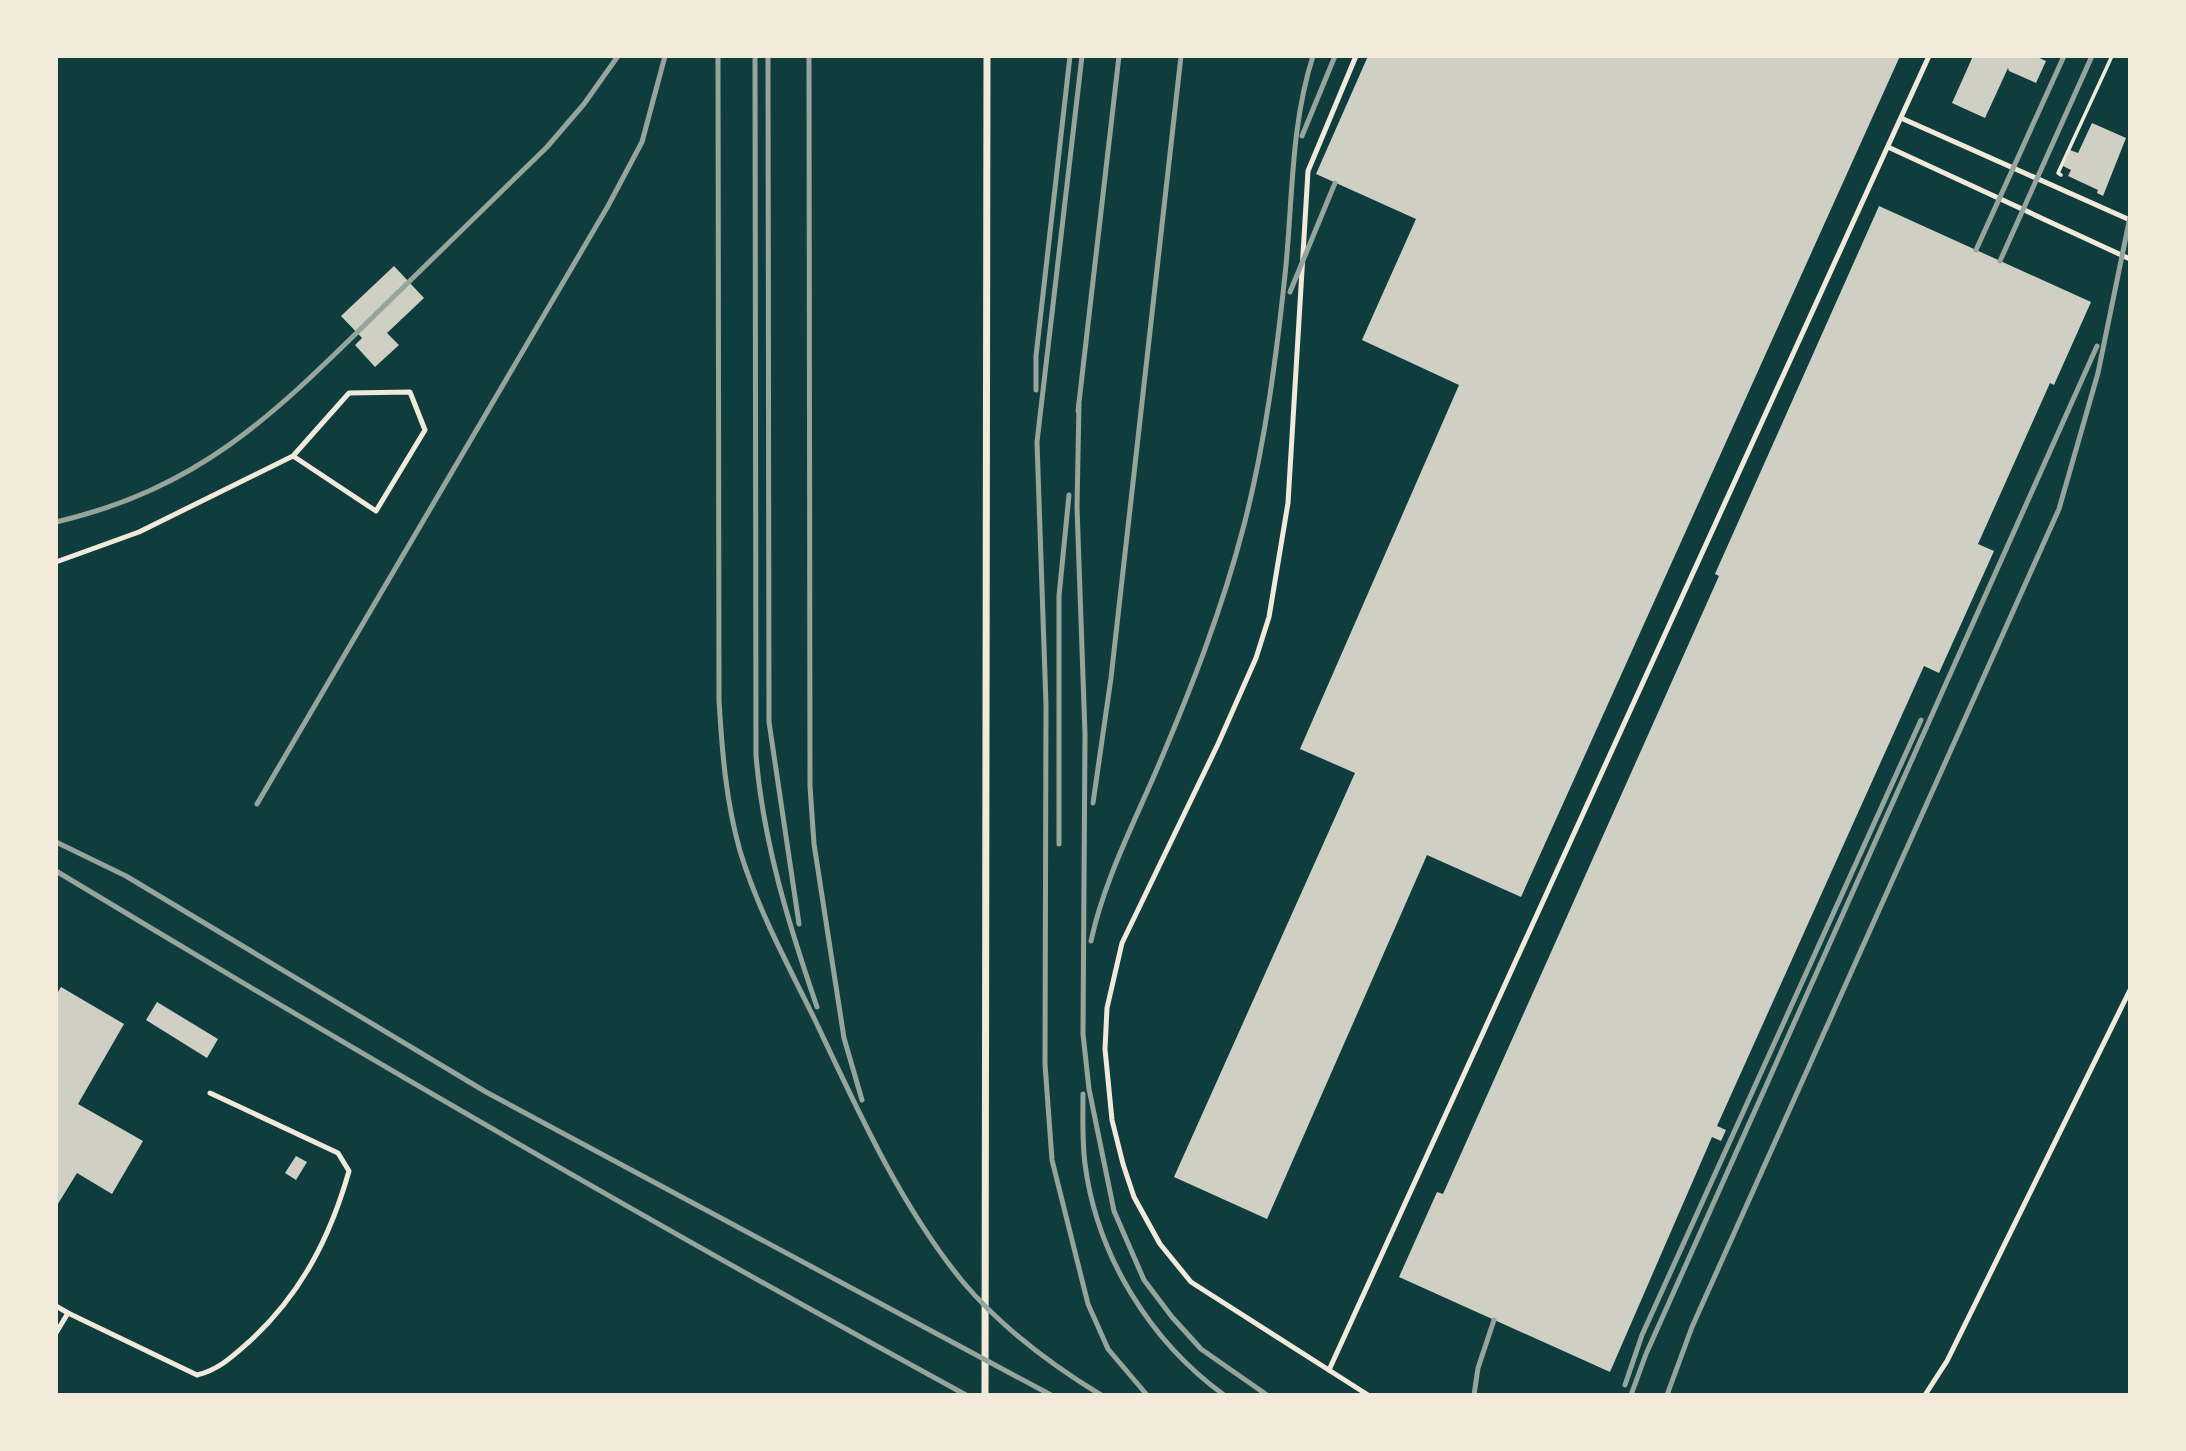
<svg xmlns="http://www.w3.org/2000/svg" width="2186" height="1451" viewBox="0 0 2186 1451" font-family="Helvetica,sans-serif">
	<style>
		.building { fill: #cfcfc3 }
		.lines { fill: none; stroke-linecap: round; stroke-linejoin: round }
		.path { stroke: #f1e9da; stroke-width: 3.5 }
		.service { stroke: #f1e9da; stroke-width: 5 }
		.minor { stroke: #f1e9da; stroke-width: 7 }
		.rail { stroke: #97a49c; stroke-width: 5 }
	</style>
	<rect width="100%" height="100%" fill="#0f3d3e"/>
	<g class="building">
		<path d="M1368,56H1900L1521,897L1427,855L1267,1219L1174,1177L1355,773L1300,749L1459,385L1362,340L1416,219L1316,174Z"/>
		<path d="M1973,56H2035L2046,61L2036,83L2009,71L2008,68L1985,118L1952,103Z"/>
		<path d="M2092,123L2126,138L2103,196L2097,193L2098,190L2068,176L2071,170L2063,166L2070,150L2078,153Z"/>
		<path d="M1879,206L2091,302L2054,385L2050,383L1978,544L1994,551L1939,673L1924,666L1717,1126L1726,1130L1721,1141L1712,1137L1610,1372L1399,1277L1437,1192L1443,1194L1719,576L1715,574Z"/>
		<path d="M394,266L424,298L387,333L399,345L375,367L355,345L362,338L341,316Z"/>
		<path d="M61,987L124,1024L78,1104L143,1141L112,1194L77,1173L56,1207V995Z"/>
		<path d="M157,1002L218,1039L207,1058L146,1020Z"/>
		<path d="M296,1156L307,1162L296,1180L285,1173Z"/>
	</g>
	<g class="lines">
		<path class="path" d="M2061,175L2058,173L2112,56"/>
		<g class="service">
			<path d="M1356,56L1308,171L1288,503L1269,617L1256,658L1218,744L1122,943L1107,1008L1105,1049L1112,1120L1123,1164L1134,1197L1160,1244L1191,1282L1368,1395"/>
			<path d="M1901,118L2130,220"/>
			<path d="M1888,147L2130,259"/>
			<path d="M56,562L139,532L293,456L349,393L410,392L425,430L376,511L293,456"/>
			<path d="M56,1306L68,1313L56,1333"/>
			<path d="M68,1313L197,1375C219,1370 234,1355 250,1341C301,1294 330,1238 349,1171L338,1153L210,1093"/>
			<path d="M1329,1370L1929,56"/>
			<path d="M1925,1395L1947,1361L2130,990"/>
		</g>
		<path class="minor" d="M985,1395L987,56"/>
		<g class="rail">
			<path d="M718,56L719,700C722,751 726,802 740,851C758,910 788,965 815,1020C857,1109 900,1205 963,1282C1002,1328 1050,1364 1101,1395"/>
			<path d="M755,56L756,755C763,842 789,925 817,1007"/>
			<path d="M768,56L769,722L799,924"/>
			<path d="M809,56L810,786L814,844L844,1038L862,1100"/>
			<path d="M1082,56L1037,442L1046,705L1045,1064L1052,1160L1088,1304L1108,1349L1147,1395"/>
			<path d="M1302,136L1335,56"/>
			<path d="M1976,250L2064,56"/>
			<path d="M2000,261L2092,56"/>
			<path d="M1290,292L1335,183"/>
			<path d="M1036,390V356L1070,56"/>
			<path d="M1079,404L1077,507L1085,734L1083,1034L1089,1089L1114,1211L1144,1280L1172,1317L1201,1349L1267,1395"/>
			<path d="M1078,411L1119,56"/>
			<path d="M56,522C204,487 276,412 380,310C436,256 491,201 547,147L584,104L618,56"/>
			<path d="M1093,803L1111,678L1181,56"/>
			<path d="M257,804L608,206L642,142L665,56"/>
			<path d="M56,842L126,876L486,1092L1051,1395"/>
			<path d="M1059,844V596L1069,495"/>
			<path d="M56,871C356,1052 658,1227 966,1395"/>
			<path d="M1091,941C1104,881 1133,825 1157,769C1191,689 1222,610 1244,525C1265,444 1276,359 1285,275C1293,201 1290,128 1313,56"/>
			<path d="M1083,1094C1083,1118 1082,1141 1085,1164C1097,1256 1150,1341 1224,1395"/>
			<path d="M1625,1385L1642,1335L1921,720"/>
			<path d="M1474,1395L1478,1368L1494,1320"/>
			<path d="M1631,1395L1646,1354L2097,346"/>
			<path d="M1667,1395L1692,1327L2059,509L2098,373L2130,217"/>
		</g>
	</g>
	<rect width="2186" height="1451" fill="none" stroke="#f1e9da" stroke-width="116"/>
</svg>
